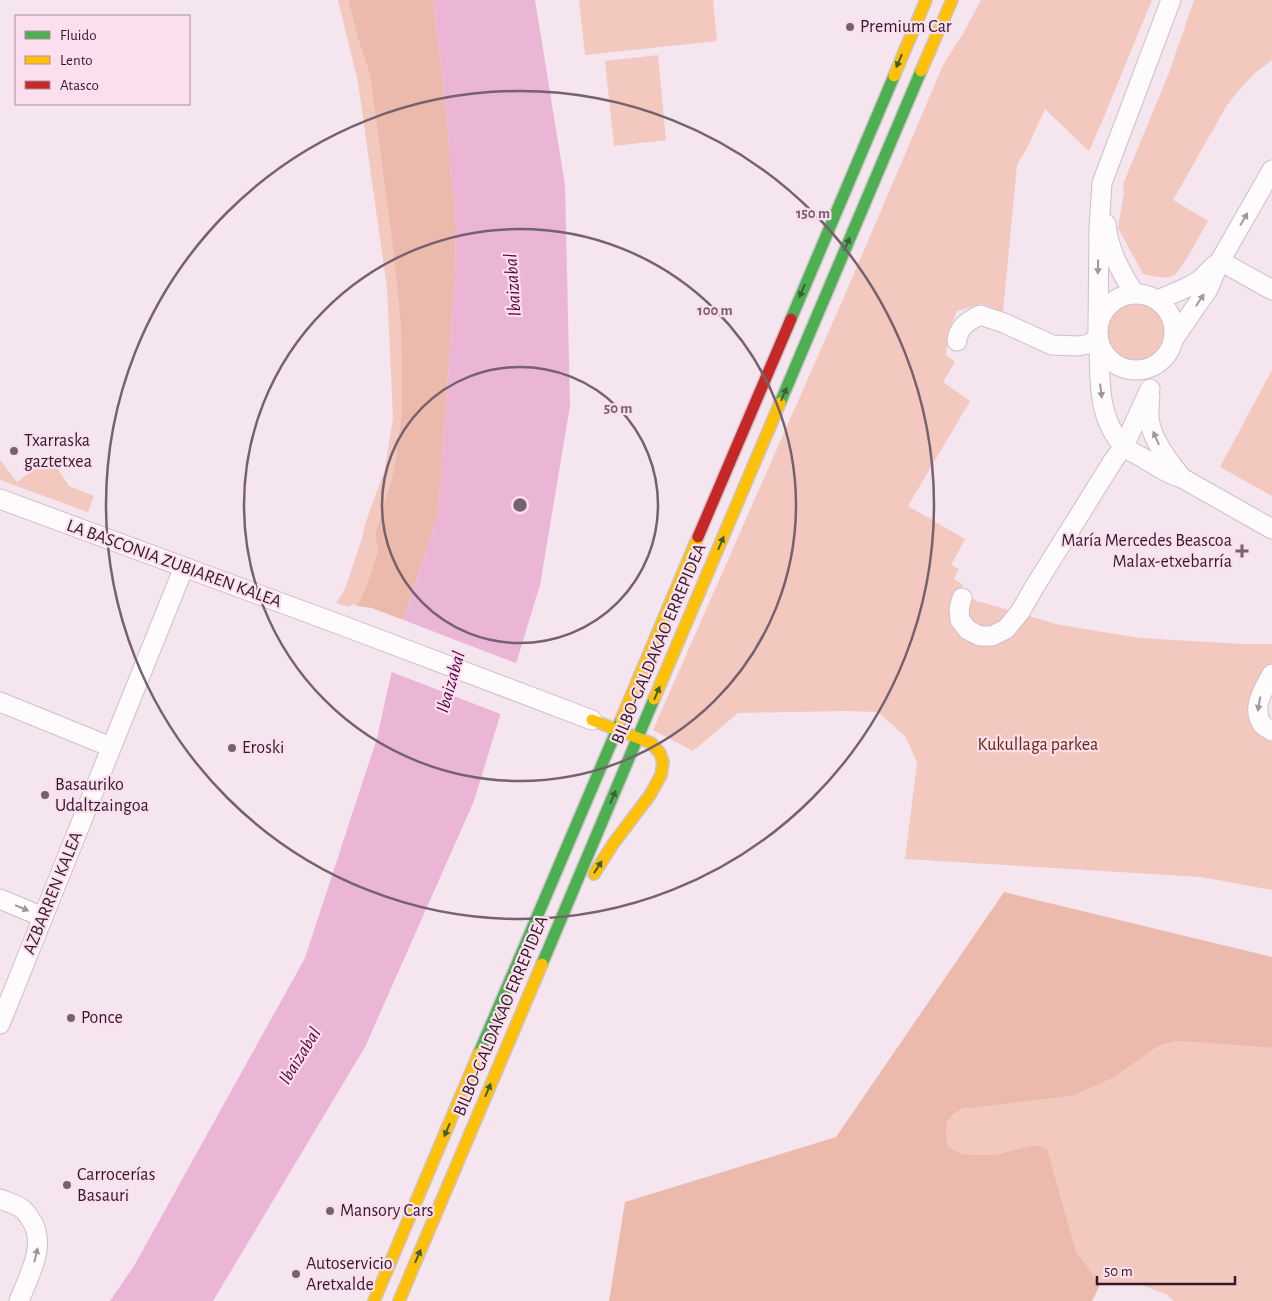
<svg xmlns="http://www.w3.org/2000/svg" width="1272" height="1301" viewBox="0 0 1272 1301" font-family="'Alegreya Sans',sans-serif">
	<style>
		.green { fill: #f3c8be }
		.forest { fill: #ebbaad }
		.water { fill: #ebb5d6 }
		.pier { fill: #f5e5ee }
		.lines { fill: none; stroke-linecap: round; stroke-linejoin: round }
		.street-casing { stroke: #d1bdc9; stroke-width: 21 }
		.fast-casing { stroke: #cec3ca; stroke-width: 14 }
		.slow-casing { stroke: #cec3ca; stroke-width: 14 }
		.jam-casing { stroke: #cec3ca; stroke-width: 14 }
		.street { stroke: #fefbfc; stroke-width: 19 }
		.fast { stroke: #4caf50; stroke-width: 11 }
		.slow { stroke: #ffc107; stroke-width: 11 }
		.jam { stroke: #c62828; stroke-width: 11 }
		.oneway { fill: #3e5d3b }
		.oneway2 { fill: #a2969d }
		.ring { fill: none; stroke: #76616e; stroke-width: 2.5 }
		.poi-dot { fill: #76616e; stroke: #fbdfef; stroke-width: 2 }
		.labels { text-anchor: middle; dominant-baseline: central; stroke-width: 4.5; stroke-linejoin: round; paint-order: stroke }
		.poi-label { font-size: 18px; fill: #321a29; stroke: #fbdfef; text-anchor: start }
		.street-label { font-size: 18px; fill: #321a29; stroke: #fbdfef }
		.park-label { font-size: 18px; fill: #692704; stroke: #fbdfef }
		.water-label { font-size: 19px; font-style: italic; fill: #55003e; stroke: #fbdfef }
		.centre { fill: #76616e; stroke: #fbdfef; stroke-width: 2.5 }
		.ring-label { font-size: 15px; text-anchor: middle; font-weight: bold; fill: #76616e; stroke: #fbdfef; stroke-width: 4.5; stroke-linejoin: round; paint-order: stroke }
	</style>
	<rect width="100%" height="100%" fill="#f5e5ee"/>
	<g class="green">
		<path d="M338,0H348L358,39L370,75L393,249L401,327L402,411L393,475L375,534L378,551L367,585L357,606L353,604L348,607L336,603L345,589L362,538L365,524L385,469L393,418L387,288L358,82Z"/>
		<path d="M579,0H713L717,41L585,55Z"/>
		<path d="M981,0H1152L1103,119L1089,151L1045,109L1028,146L1017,165L1003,312L982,304L957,311L948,334L946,355L955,362L943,382L970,401L908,506L965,539L951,565L959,569L954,579L963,585L960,591L977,601L1060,625L1140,638L1242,644H1272V674L1260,696L1272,731V890L1201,877L905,859L917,763L906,737L878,712L846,711L738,713L693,751L653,730L847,290L944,63L964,32Z"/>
		<path d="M1194,0H1272V60L1255,73L1240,89L1227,105L1173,200L1208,221C1202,231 1182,270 1174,275C1166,280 1152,276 1143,274L1118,228L1124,193L1123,184L1169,73Z"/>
		<path d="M658,55L666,140L614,146L605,61Z"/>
		<circle cx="1138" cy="331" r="31"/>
		<path d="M1272,370V496L1220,467Z"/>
		<path d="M50,457L69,486L94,496L88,512L0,480V460L17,482Z"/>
		<path d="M1178,1041L1272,1048V1301H1174L1166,1294L1138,1284L1100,1285L1076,1251L1047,1148L1034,1145L994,1155L961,1154L948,1146C945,1124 943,1122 962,1109L1072,1096L1113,1078L1157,1047Z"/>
	</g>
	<g class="forest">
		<path d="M348,0H433L445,98L456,224L455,278L441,475L437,517L403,620L372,608L357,606L367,585L378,551L375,534L393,475L402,411L401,327L393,249L370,75L358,39Z"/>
		<path d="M1004,892L1272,957V1048L1177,1041L1157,1047L1113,1078L1072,1096L962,1109C943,1121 945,1124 948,1146L961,1154L994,1155L1034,1145L1047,1148L1076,1251L1100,1285L1092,1301H609L625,1202L836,1137Z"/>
	</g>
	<path class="water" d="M433,0H535L565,185L570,406L540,585L474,801L365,1047L213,1301H110L134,1266L305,958L377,738L403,620L437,517L441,475L450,348L455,278L456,224L445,98Z"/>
	<path class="pier" d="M401,619L518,664L503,715L389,671Z"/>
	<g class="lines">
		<g class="street-casing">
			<g id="street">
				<path d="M1106,224C1108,249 1121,272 1134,293"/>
				<path d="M1220,261L1272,290"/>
				<circle cx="1136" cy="332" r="38"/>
				<path d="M1158,300L1188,287L1200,280L1215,265"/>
				<path d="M1098,328L1099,228L1102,183L1171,0"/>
				<path d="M1175,337L1208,289L1220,261L1272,170"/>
				<path d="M957,341C958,327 968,321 980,315L1004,323L1052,345L1077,346L1089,344L1098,338"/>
				<path d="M1099,342C1100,377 1097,417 1122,444C1128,451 1138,455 1145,459C1157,467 1168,474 1182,478L1272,529"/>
				<path d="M1150,396C1149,405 1148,415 1150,424C1155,444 1169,461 1181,477"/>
				<path d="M0,499L349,628L592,720"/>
				<path d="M962,598L959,609L960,620L968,630L980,636H992L1006,629L1020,612L1035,586L1070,530L1113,461L1124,446L1150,389"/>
				<path d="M1272,674C1264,689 1251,707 1262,724C1264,727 1269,729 1272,731"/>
				<path d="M0,702L111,747"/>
				<path d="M0,899L43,917"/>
				<path d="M0,1024L184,567"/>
				<path d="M0,1199C7,1202 15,1204 21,1208C24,1210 27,1214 29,1217C49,1242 29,1275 19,1301"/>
			</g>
		</g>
		<g class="fast-casing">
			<g id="fast">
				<path d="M791,319L894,76"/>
				<path d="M780,403L921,71"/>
				<path d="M542,964L654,699"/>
				<path d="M479,1053L621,720"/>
			</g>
		</g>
		<g class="slow-casing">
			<g id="slow">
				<path d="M921,71L952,0"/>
				<path d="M894,76L926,0"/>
				<path d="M654,699L780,403"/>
				<path d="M592,720L651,743L660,753L663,762L661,775L650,795L613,844L594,874"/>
				<path d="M621,720L698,537"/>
				<path d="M374,1301L479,1053"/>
				<path d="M399,1301L542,964"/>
			</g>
		</g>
		<g class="jam-casing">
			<path id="jam" d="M698,537L791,319"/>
		</g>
		<use href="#street" class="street"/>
		<use href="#fast" class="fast"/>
		<use href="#slow" class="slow"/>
		<use href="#jam" class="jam"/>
	</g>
	<defs><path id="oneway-solid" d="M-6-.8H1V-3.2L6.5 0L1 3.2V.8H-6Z" transform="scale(1.25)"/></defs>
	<g class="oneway">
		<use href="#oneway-solid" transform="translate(899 61) rotate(113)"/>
		<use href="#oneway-solid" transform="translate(847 244) rotate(-67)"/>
		<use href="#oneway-solid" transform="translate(802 291) rotate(113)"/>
		<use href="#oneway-solid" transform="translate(784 394) rotate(-67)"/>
		<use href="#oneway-solid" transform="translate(721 543) rotate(-67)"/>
		<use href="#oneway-solid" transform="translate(657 693) rotate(-67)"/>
		<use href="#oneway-solid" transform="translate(613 797) rotate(-67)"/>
		<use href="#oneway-solid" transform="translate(598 867) rotate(-57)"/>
		<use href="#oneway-solid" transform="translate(488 1090) rotate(-67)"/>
		<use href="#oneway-solid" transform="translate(447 1130) rotate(113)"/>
		<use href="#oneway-solid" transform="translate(418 1256) rotate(-67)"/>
	</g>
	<g class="oneway2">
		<use href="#oneway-solid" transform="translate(1244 219) rotate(-60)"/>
		<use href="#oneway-solid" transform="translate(1098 267) rotate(91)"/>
		<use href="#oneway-solid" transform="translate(1200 300) rotate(-56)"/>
		<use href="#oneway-solid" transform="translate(1101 391) rotate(83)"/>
		<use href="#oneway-solid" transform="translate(1156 438) rotate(-114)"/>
		<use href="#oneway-solid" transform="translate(1259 704) rotate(100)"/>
		<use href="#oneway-solid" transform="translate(22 908) rotate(23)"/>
		<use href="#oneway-solid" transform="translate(36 1255) rotate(-76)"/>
	</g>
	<g class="ring">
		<circle cx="520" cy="505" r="138"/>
		<circle cx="520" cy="505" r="276"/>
		<circle cx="520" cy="505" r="414"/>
	</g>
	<g class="poi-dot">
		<circle cx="850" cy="27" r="5"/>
		<circle cx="14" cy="451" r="5"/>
		<path d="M1239.5 543.5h5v5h5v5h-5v5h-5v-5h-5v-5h5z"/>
		<circle cx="232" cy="748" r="5"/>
		<circle cx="45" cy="795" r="5"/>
		<circle cx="71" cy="1018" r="5"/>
		<circle cx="67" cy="1185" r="5"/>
		<circle cx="330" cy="1211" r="5"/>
		<circle cx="296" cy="1274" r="5"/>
	</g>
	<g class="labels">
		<g class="poi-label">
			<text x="860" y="27">Premium Car</text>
			<text x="24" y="441">Txarraska<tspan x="24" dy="21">gaztetxea</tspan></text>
			<text x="1232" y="541" text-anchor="end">María Mercedes Beascoa<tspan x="1232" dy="21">Malax-etxebarría</tspan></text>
			<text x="242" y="748">Eroski</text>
			<text x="55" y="785">Basauriko<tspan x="55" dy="21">Udaltzaingoa</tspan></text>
			<text x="81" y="1018">Ponce</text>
			<text x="77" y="1175">Carrocerías<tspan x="77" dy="21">Basauri</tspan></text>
			<text x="340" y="1211">Mansory Cars</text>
			<text x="306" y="1264">Autoservicio<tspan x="306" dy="21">Aretxalde</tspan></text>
		</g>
		<g class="street-label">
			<text transform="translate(174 564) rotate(20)">LA BASCONIA ZUBIAREN KALEA</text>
			<text transform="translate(659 644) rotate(-67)">BILBO-GALDAKAO ERREPIDEA</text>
			<text transform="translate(53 893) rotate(-68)">AZBARREN KALEA</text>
			<text transform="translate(501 1016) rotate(-67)">BILBO-GALDAKAO ERREPIDEA</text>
		</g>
		<g class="park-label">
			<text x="1038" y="745">Kukullaga parkea</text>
		</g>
		<g class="water-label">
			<text transform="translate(513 285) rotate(-94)">Ibaizabal</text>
			<text transform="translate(451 682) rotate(-74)">Ibaizabal</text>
			<text transform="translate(300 1056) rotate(-58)">Ibaizabal</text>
		</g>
	</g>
	<circle cx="520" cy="505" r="8" class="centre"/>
	<g class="ring-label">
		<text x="813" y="218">150 m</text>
		<text x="715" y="315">100 m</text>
		<text x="618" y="413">50 m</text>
	</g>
	<rect x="15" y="15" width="175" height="90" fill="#fbdfef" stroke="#ab90a0"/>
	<rect x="25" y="31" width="25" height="8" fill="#4caf50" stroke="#ab90a0"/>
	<text x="60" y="40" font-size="15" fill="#321a29">Fluido</text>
	<rect x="25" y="56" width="25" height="8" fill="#ffc107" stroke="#ab90a0"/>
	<text x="60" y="65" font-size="15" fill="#321a29">Lento</text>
	<rect x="25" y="81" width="25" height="8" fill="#c62828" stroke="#ab90a0"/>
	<text x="60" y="90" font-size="15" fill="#321a29">Atasco</text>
	<path d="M1097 1276v8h138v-8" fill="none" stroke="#321a29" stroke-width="2.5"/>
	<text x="1104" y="1276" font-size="15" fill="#321a29" stroke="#fbdfef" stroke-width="4" paint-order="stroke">50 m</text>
</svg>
